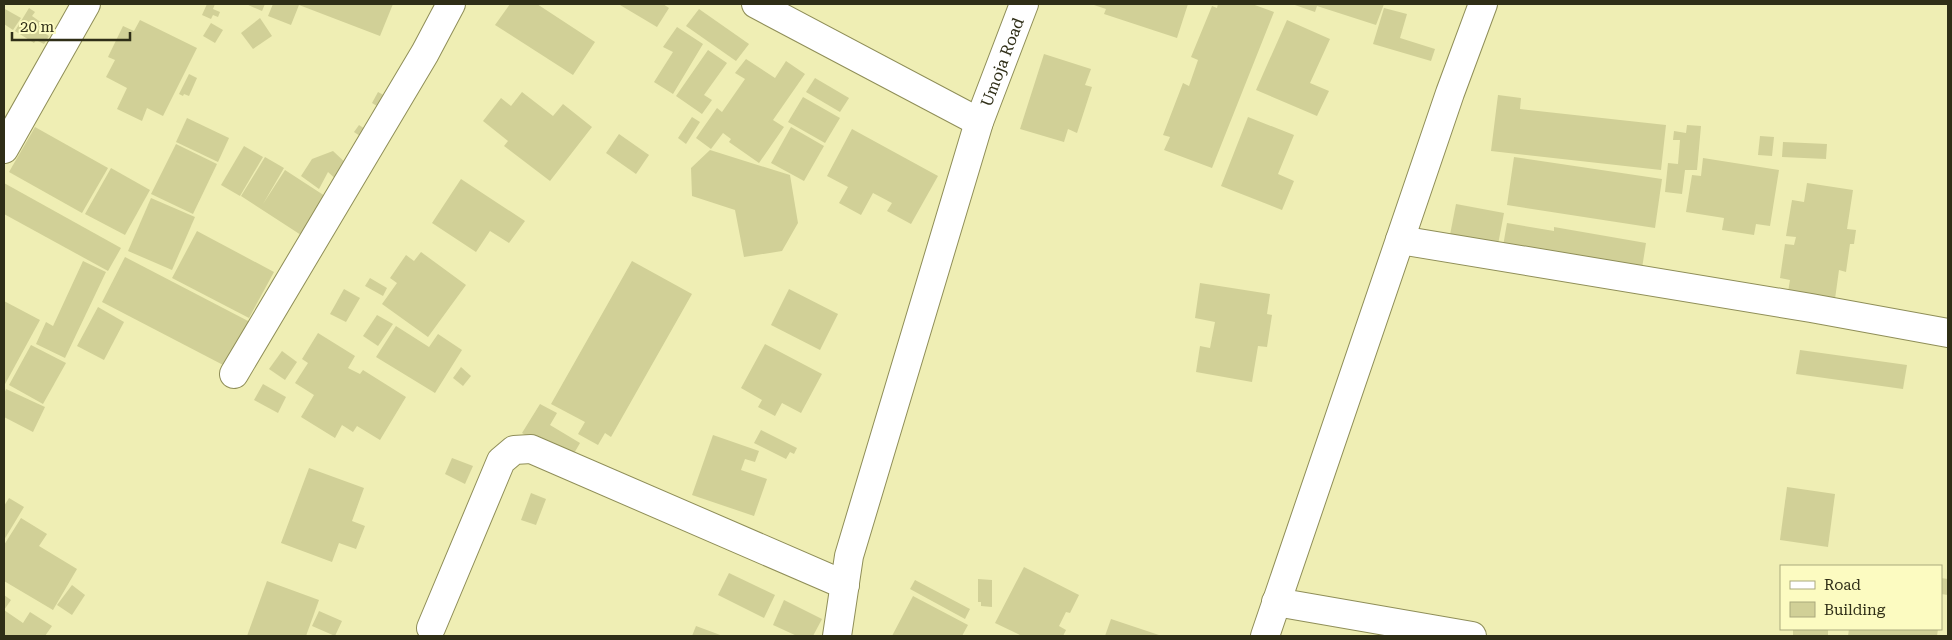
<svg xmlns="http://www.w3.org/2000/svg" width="1952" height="640" viewBox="0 0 1952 640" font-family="'Roboto Serif',serif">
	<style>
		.building { fill: #d1d097 }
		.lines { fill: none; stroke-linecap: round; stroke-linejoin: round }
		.minor-casing { stroke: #8f8e58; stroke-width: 30 }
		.minor { stroke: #fff; stroke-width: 28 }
		.labels { text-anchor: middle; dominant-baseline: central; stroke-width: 4; stroke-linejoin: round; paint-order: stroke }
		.street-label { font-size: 16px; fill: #2f2e17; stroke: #fcfbc1 }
	</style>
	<rect width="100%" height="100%" fill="#efeeb4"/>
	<g class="building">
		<path d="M207,4H215L213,9L220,12L218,17L213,15L211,19L202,15Z"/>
		<path d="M246,4H265L262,11Z"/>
		<path d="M273,4H393L380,36L299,5L291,25L268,16Z"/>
		<path d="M510,4H537L595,42L573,75L495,25Z"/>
		<path d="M621,4H663L669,8L657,27L620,5Z"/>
		<path d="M1091,4H1188L1177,38L1104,14L1106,9Z"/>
		<path d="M1218,4H1252L1274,12L1212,168L1164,150L1170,137L1163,135L1183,83L1189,86L1198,60L1191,57L1212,6L1217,8Z"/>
		<path d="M1292,4H1384L1376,25L1317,6L1315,12Z"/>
		<path d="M29,8L35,12L32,16L42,23L38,29L49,36L44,44L36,40L34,43L15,31Z"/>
		<path d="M1384,8L1407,14L1400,38L1435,49L1431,61L1373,44Z"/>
		<path d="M5,9L21,18L13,30L4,24Z"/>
		<path d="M699,9L749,44L736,61L686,26Z"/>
		<path d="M260,18L272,36L253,49L241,33Z"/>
		<path d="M140,20L197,48L163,116L147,108L142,121L117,109L127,88L106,77L115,60L108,57L123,26L134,31Z"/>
		<path d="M1287,20L1330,39L1310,83L1329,91L1317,116L1256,90Z"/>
		<path d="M211,23L223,30L215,43L203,36Z"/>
		<path d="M677,27L703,44L673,94L654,82L673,52L663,47Z"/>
		<path d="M708,50L727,63L704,95L712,100L702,114L676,96Z"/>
		<path d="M1044,54L1091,69L1085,85L1092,87L1077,133L1068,129L1064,142L1020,129Z"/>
		<path d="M746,59L775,78L786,61L805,74L773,120L784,127L759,163L729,142L731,139L723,133L711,149L696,138L717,108L722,112L745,79L735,73Z"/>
		<path d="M189,74L197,78L189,96L184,94L183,96L179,94Z"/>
		<path d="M815,78L849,98L840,112L806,92Z"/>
		<path d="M378,92L389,98L382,109L372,103Z"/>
		<path d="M522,92L553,116L563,104L592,127L550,181L504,146L508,141L483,121L501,98L511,106Z"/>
		<path d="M1498,95L1521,98L1520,109L1666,125L1661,170L1491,151Z"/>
		<path d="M803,97L840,118L825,143L788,122Z"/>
		<path d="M692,117L700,122L686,144L678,138Z"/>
		<path d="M1248,117L1294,135L1278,174L1294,181L1282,210L1221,186Z"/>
		<path d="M187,118L229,138L218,162L176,142Z"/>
		<path d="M359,125L365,129L360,136L354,132Z"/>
		<path d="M1687,125L1701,126L1697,170H1685L1682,194L1665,192L1668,163L1678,164L1680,140H1673L1674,131L1686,133Z"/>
		<path d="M35,127L108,168L82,213L9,172Z"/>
		<path d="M791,127L824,146L804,181L771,163Z"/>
		<path d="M852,129L938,176L911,224L887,211L892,203L873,193L861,215L839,203L848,187L827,176Z"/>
		<path d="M619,134L649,155L636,174L606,153Z"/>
		<path d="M1760,136L1774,137L1772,156L1758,155Z"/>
		<path d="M1783,142L1827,144L1826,159L1782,157Z"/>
		<path d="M176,144L217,164L193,214L151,194Z"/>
		<path d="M244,146L263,157L240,196L221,185Z"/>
		<path d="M710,150L790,175L798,223L782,251L744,257L735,210L692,196L691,168Z"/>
		<path d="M333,151L351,168L340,183L328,172L319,189L301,176L312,159Z"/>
		<path d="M265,157L284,168L263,204L285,170L325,196L301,235L241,196Z"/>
		<path d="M1514,157L1662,179L1655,228L1507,205Z"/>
		<path d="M1703,158L1779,170L1770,226L1756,224L1754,235L1722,230L1724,218L1686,212L1692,175L1701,176Z"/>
		<path d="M111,168L150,190L125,235L85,214Z"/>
		<path d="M461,179L525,221L509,243L490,231L476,252L432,223Z"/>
		<path d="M4,183L121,248L108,271L4,214Z"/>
		<path d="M1807,183L1853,190L1847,229L1856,230L1854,244H1850L1846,272L1839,270L1835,299L1786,304L1790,280L1780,278L1785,244L1794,245L1796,237L1786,236L1792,200L1804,202Z"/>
		<path d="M151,198L195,217L172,270L128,251Z"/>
		<path d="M1456,204L1504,213L1497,250L1449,240Z"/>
		<path d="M1507,223L1554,231V227L1646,243L1639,287L1502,252Z"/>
		<path d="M197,231L274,272L249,318L172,278Z"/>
		<path d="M421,252L466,285L428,337L382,304L397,283L390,278L406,255L414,261Z"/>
		<path d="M125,257L250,322L227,367L102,302Z"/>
		<path d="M83,261L106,272L65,358L36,344L46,322L53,326Z"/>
		<path d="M632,261L692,294L611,437L605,433L598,445L578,434L585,422L551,404Z"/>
		<path d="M370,278L387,288L383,296L365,286Z"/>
		<path d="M1200,283L1270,294L1267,314L1272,315L1267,347L1258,346L1252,382L1196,372L1200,346L1210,348L1215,322L1195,318Z"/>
		<path d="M344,289L360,298L346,322L330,314Z"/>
		<path d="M789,289L838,314L820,350L771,325Z"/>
		<path d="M4,301L40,320L4,386Z"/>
		<path d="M98,307L124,322L104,360L77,346Z"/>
		<path d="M377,315L393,324L378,346L363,336Z"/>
		<path d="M396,326L429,347L438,334L462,350L435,393L376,357Z"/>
		<path d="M318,333L355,356L348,368L360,374L363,370L406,397L380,440L357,426L353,432L342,425L335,438L301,417L314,395L295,383L308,363L302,359Z"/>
		<path d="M765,344L822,374L801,413L782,403L775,416L758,407L762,400L741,388Z"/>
		<path d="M31,345L66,363L43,404L9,385Z"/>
		<path d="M1800,350L1907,365L1903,389L1796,374Z"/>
		<path d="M282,351L297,362L285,380L269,369Z"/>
		<path d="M461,367L471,376L463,386L453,378Z"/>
		<path d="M263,384L286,397L278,413L254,400Z"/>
		<path d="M6,389L45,407L33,432L4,417V394Z"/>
		<path d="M540,404L557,413L550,425L580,443L569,462L522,433Z"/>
		<path d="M761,430L797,448L794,454L790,452L786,459L754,443Z"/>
		<path d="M713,435L759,451L755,462L745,459L741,470L767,479L754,516L692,495Z"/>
		<path d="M452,458L473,466L465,484L445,474Z"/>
		<path d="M309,468L364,488L352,521L365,526L356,549L339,543L332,562L281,543Z"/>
		<path d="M1787,487L1835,494L1828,547L1780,540Z"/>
		<path d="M531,493L546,499L536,525L521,520Z"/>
		<path d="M9,498L24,507L4,540V506Z"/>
		<path d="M21,518L47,534L39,546L77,569L53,610L4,581V545Z"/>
		<path d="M1024,567L1079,595L1070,613L1066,612L1059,626L1066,630L1063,636H1022L995,623Z"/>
		<path d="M729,573L775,595L764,618L718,595Z"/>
		<path d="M1941,578L1948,579V595L1941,594Z"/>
		<path d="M978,579L992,580V607L981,606V602H978Z"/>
		<path d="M915,580L970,609L965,619L910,589Z"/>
		<path d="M267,581L319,600L306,636H247Z"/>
		<path d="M72,585L85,595L72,615L57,605Z"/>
		<path d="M4,595L11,600L4,610L23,623L30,612L52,626L45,636H4Z"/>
		<path d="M913,596L968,625L962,636H892Z"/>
		<path d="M784,600L822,619L813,636H797L773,625Z"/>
		<path d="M319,611L342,621L335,636L312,626Z"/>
		<path d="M1111,619L1162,636H1105Z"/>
		<path d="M696,626L723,636H692Z"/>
		<rect x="1793" y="629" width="35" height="7"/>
		<path d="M1849,629H1938L1937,636H1848Z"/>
	</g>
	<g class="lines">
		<g class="minor-casing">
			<g id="minor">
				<path d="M756,4L979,122"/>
				<path d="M4,149L86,4"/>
				<path d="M1400,240L1811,308L1948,333"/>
				<path d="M234,374L425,53L451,4"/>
				<path d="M1276,602L1472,636"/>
				<path d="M431,628L501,461L514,450L531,449L845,585"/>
				<path id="s1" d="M837,636L849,556L979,122L1024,4"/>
				<path d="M1265,636L1450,93L1483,4"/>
			</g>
		</g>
		<use href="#minor" class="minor"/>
	</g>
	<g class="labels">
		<g class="street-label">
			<text stroke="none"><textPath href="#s1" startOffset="598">Umoja Road</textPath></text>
		</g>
	</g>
	<rect width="1952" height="640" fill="none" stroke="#2f2e17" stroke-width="10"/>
	<rect x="1780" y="565" width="162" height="65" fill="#fcfbc1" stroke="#aaa97d"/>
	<rect x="1790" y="581" width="25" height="8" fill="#ffffff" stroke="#aaa97d"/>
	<text x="1824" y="590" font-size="15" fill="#2f2e17">Road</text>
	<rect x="1790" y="602" width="25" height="15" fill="#d1d097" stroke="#aaa97d"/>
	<text x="1824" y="615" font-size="15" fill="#2f2e17">Building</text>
	<path d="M12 32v8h118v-8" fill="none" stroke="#2f2e17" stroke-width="2.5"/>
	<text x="20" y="32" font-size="15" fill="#2f2e17" stroke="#fcfbc1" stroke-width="4" paint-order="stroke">20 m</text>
</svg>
